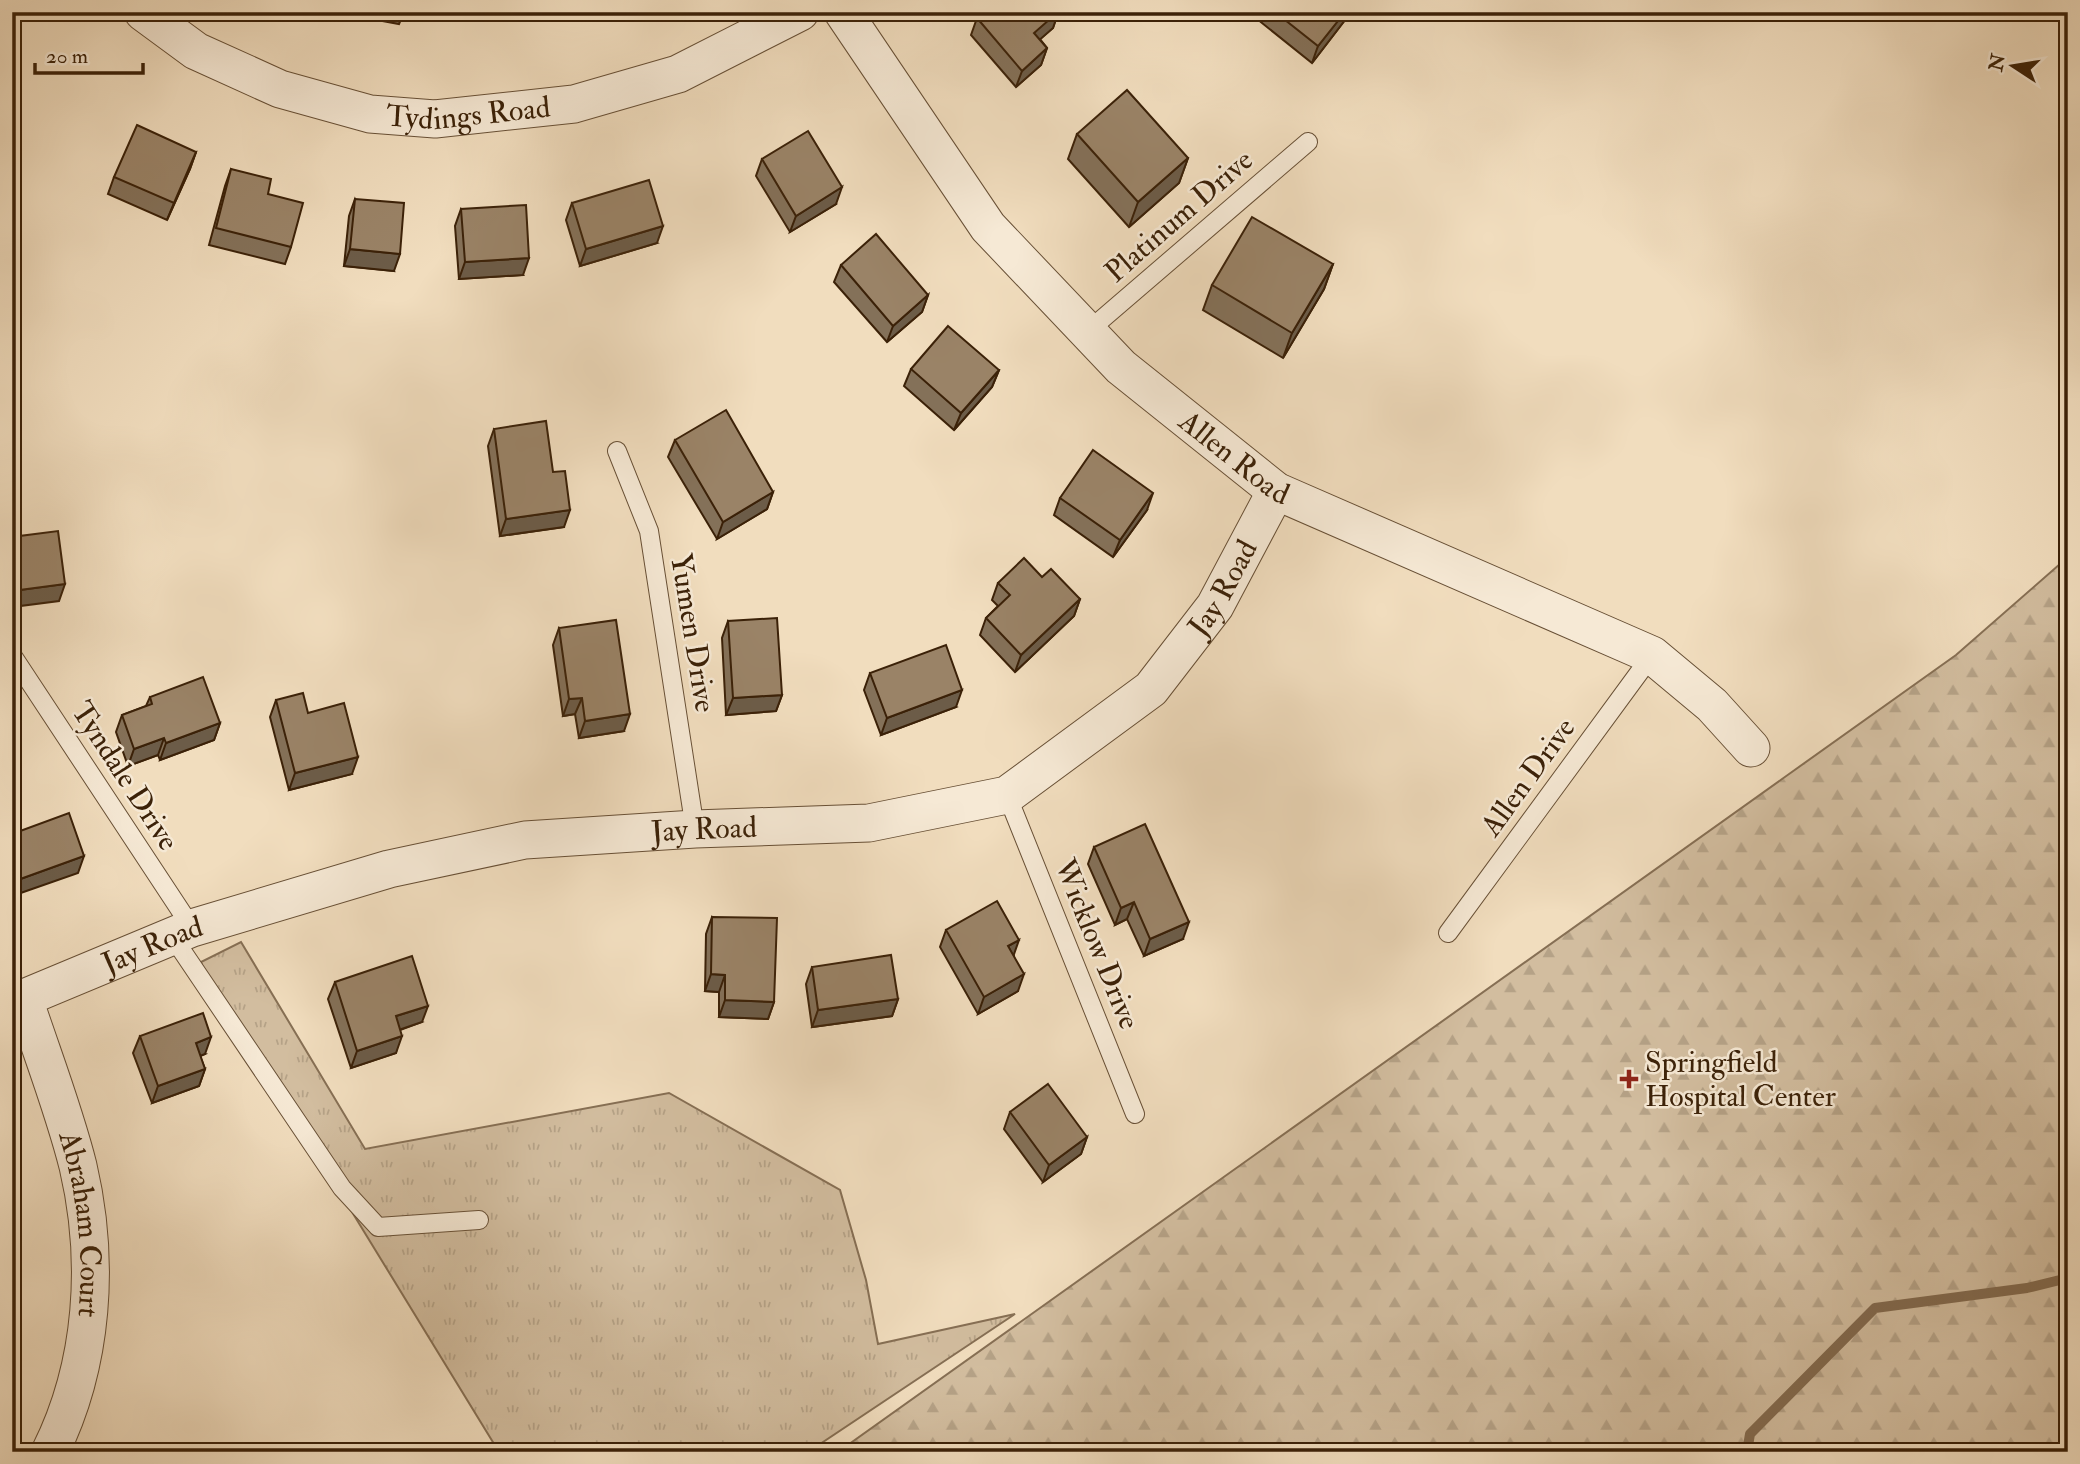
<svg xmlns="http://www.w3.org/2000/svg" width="2080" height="1464" viewBox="0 0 2080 1464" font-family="'IM FELL Double Pica',serif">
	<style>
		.grass { fill: url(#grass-tufts); stroke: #866f54; stroke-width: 2 }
		.forest { fill: url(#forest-firs); stroke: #866f54; stroke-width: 2 }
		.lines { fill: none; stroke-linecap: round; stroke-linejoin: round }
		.stream { stroke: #836b50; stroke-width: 10 }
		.service-casing { stroke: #685036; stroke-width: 20 }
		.minor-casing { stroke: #685036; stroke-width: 39 }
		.service { stroke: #f6e9d5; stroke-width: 18 }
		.minor { stroke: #f6e9d5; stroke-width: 37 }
		.wall { fill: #847159; stroke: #3b2108; stroke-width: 2 }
		.shaded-wall { fill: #6c5c48; stroke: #3b2108; stroke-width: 2 }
		.building { fill: #9a8367; stroke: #3b2108; stroke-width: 2 }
		.poi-dot { fill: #8f2418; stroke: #f6e9d5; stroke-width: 2.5 }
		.labels { text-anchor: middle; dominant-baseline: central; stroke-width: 5; stroke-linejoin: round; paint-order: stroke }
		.street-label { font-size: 30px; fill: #3b2108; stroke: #f6e9d5 }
		.poi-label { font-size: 30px; fill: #3b2108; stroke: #f6e9d5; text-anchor: start }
	</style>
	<defs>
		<pattern id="grass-tufts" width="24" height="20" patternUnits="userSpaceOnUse" patternTransform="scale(1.75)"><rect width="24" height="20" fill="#d2bd9f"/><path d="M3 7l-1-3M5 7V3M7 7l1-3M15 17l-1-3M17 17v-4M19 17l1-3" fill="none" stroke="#b5a287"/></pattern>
		<pattern id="forest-firs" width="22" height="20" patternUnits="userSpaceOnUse" patternTransform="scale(1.75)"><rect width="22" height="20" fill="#d2bd9f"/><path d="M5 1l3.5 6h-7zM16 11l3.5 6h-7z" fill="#b5a287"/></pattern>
	</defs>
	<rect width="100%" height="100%" fill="#f1ddbe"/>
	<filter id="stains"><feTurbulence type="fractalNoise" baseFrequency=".00286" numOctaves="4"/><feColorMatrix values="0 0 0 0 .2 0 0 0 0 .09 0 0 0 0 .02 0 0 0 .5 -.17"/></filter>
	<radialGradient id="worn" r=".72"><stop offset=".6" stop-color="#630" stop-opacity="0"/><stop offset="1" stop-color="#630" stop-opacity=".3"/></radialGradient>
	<path class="grass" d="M241,942L365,1149L669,1093L840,1190L866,1280L878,1344L1015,1314L808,1452H499L311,1145L219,1013L201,962Z"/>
	<path class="forest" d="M2068,557V1452H838L1956,655Z"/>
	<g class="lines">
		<path class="stream" d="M1747,1452L1750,1434L1875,1308L2027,1288L2068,1278"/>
		<g class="service-casing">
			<g id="service">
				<path d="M1087,332L1308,142"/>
				<path d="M617,451L649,531L695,829"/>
				<path d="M12,655L192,928"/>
				<path d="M1007,795L1135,1114"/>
				<path d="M1448,933L1652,655"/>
				<path d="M172,936L342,1188L378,1227L479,1220"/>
			</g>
		</g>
		<g class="minor-casing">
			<g id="minor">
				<path id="s1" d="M143,12L196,51L280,89L370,114L435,119L574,104L678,74L800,12"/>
				<path id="s2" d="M843,12L988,227L1121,367L1276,491L1652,655L1712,705L1751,748"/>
				<path id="s3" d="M24,999C42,1054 64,1110 78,1166C100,1260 94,1364 50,1452"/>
				<path id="s4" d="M12,1003L192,928L389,869L525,840L695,829L869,823L1007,795L1151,689L1215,606L1276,491"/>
			</g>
		</g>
		<use href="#service" class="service"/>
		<use href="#minor" class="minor"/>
	</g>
	<g class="wall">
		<path d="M350,12H404L399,24L350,15Z"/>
		<path d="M984,12H1062L1057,16L1053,28L1040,39L1047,48L1041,65L1016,87L971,35L977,18Z"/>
		<path d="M1253,12H1348L1345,20L1312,63L1252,15Z"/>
		<path d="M1077,134L1188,158L1179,183L1129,227L1068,159Z"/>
		<path d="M196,152L190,169L167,220L108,194L114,177Z"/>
		<path d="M762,159L836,204L790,232L756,176Z"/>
		<path d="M231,169L268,194L291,247L285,264L209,245L225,186Z"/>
		<path d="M355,199L394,271L344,266L349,216Z"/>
		<path d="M572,203L657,243L580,266L566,220Z"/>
		<path d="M461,209L523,275L459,279L455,226Z"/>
		<path d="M1333,264L1324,289L1283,358L1203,310L1212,285Z"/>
		<path d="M841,265L928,295L922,312L887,342L834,282Z"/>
		<path d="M911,369L999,370L992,387L954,430L904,386Z"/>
		<path d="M494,429L553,472L564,527L500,536L488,446Z"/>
		<path d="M675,440L773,492L767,509L717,539L668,457Z"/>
		<path d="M1060,498L1147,510L1113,557L1054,515Z"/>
		<path d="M1042,577L1080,599L1074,616L1015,672L980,635L986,618L998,606L992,600L998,583Z"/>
		<path d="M728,621L782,695L776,711L726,715L722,638Z"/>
		<path d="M559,628L624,731L579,738L575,714L563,716L553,645Z"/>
		<path d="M870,673L956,707L881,735L864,690Z"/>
		<path d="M150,697L220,723L214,740L160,760L158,755L128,766L116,732L122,715L146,706Z"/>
		<path d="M276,700L308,713L352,774L289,790L270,717Z"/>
		<path d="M1094,847L1183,939L1144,956L1127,919L1115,925L1088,864Z"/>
		<path d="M712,917L774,1002L768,1019L719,1017V992L705,991L706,934Z"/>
		<path d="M946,930L1014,956L1018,991L978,1014L940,947Z"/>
		<path d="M812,967L898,999L892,1016L812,1027L806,984Z"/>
		<path d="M335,982L422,1022L400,1030L396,1053L351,1068L328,999Z"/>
		<path d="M140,1036L205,1054L200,1056L205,1069L199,1086L152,1103L133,1053Z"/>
		<path d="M1010,1112L1087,1137L1081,1154L1043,1182L1004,1129Z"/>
	</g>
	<g class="shaded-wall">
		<path d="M473,12H502L471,17Z"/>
		<path d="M1053,12H1062L1057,16L1053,28L1028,50L1034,33Z"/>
		<path d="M1345,12H1348L1345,20L1312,63L1318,46Z"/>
		<path d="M1047,48L1041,65L1016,87L1022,71Z"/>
		<path d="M196,152L190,169L167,220L174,203Z"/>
		<path d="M1188,158L1179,183L1129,227L1138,202Z"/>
		<path d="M842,187L836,204L790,232L796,216Z"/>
		<path d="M663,226L657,243L580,266L586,249Z"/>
		<path d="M350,249L400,254L394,271L344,266Z"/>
		<path d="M529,258L523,275L459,279L465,262Z"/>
		<path d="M1333,264L1324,289L1283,358L1292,333Z"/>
		<path d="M928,295L922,312L887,342L893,326Z"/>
		<path d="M999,370L992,387L954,430L961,413Z"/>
		<path d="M773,492L767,509L717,539L723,522Z"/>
		<path d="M1153,493L1147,510L1113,557L1120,540Z"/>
		<path d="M570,510L564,527L500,536L506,519Z"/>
		<path d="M65,584L59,601L12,607V591Z"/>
		<path d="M1080,599L1074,616L1015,672L1021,655Z"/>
		<path d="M962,690L956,707L881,735L887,718Z"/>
		<path d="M782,695L776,711L726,715L733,698Z"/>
		<path d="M582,698L575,714L563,716L569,699Z"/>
		<path d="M630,714L624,731L579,738L585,721Z"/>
		<path d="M220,723L214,740L160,760L166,743Z"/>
		<path d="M164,738L158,755L128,766L134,749Z"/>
		<path d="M358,757L352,774L289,790L295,773Z"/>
		<path d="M84,856L78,873L12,896V882Z"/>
		<path d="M1134,902L1127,919L1115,925L1121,908Z"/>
		<path d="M1189,922L1183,939L1144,956L1150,939Z"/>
		<path d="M1019,940L1013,957L1008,946Z"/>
		<path d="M711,974L725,975L719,992L705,991Z"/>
		<path d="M1024,974L1018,991L978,1014L984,997Z"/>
		<path d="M898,999L892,1016L812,1027L818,1010Z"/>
		<path d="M725,1000L774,1002L768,1019L719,1017Z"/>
		<path d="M428,1006L422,1022L390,1033L396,1016Z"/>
		<path d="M402,1036L396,1053L351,1068L357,1051Z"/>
		<path d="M211,1037L205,1054L190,1060L196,1043Z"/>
		<path d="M205,1069L199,1086L152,1103L158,1086Z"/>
		<path d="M1087,1137L1081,1154L1043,1182L1049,1165Z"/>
	</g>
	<g class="building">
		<path d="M984,12H1058L1034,33L1047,48L1022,71L977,18Z"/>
		<path d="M1275,12H1345L1318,46Z"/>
		<path d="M1127,90L1188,158L1138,202L1077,134Z"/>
		<path d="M137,125L196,152L174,203L114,177Z"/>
		<path d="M808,131L842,187L796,216L762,159Z"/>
		<path d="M231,169L271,179L268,194L303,203L291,247L216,228Z"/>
		<path d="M649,180L663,226L586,249L572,203Z"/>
		<path d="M355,199L404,203L400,254L350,249Z"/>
		<path d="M526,205L529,258L465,262L461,209Z"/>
		<path d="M1252,217L1333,264L1292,333L1212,285Z"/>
		<path d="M876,234L928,295L893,326L841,265Z"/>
		<path d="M948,326L999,370L961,413L911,369Z"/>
		<path d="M726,410L773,492L723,522L675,440Z"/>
		<path d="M546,421L553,472L565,471L570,510L506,519L494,429Z"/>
		<path d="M1093,450L1153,493L1120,540L1060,498Z"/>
		<path d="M58,531L65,584L12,591V537Z"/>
		<path d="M1024,558L1042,577L1051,569L1080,599L1021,655L986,618L1010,595L998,583Z"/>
		<path d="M777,618L782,695L733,698L728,621Z"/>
		<path d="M616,620L630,714L585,721L582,698L569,699L559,628Z"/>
		<path d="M946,645L962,690L887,718L870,673Z"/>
		<path d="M203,677L220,723L166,743L164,738L134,749L122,715L152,704L150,697Z"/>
		<path d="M303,693L308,713L344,703L358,757L295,773L276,700Z"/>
		<path d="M69,813L84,856L12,882V834Z"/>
		<path d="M1145,824L1189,922L1150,939L1134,902L1121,908L1094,847Z"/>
		<path d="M997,901L1019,940L1008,946L1024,974L984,997L946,930Z"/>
		<path d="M712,917L777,918L774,1002L725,1000V975L711,974Z"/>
		<path d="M891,955L898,999L818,1010L812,967Z"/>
		<path d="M412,956L428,1006L396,1016L402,1036L357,1051L335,982Z"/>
		<path d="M203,1013L211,1037L196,1043L205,1069L158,1086L140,1036Z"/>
		<path d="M1048,1084L1087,1137L1049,1165L1010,1112Z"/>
	</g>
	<path class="poi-dot" d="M1625.5 1068.5h7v7h7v7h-7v7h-7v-7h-7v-7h7z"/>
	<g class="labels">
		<g class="street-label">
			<text stroke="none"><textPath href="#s1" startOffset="350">Tydings Road</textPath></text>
			<text transform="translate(1179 216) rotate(-41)">Platinum Drive</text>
			<text stroke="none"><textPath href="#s2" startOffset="598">Allen Road</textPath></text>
			<text stroke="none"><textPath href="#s4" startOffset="1328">Jay Road</textPath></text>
			<text transform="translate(693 633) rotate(81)">Yumen Drive</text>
			<text transform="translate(125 776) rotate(57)">Tyndale Drive</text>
			<text transform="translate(1528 777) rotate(-54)">Allen Drive</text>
			<text stroke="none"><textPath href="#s4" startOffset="719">Jay Road</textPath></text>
			<text transform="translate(1097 944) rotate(68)">Wicklow Drive</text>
			<text stroke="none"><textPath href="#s4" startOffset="152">Jay Road</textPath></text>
			<text stroke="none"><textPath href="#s3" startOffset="234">Abraham Court</textPath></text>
		</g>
		<g class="poi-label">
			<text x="1645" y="1062">Springfield<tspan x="1645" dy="34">Hospital Center</tspan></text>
		</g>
	</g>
	<rect width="2080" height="1464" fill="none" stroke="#f1ddbe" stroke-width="42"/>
	<rect x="14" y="14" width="2052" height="1436" fill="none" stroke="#3b2108" stroke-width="3.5"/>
	<rect x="21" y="21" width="2038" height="1422" fill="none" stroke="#3b2108" stroke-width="2"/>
	<g transform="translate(2013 66) rotate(282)" stroke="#f6e9d5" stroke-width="5" paint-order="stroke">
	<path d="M0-5L12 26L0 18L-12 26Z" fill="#3b2108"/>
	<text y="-10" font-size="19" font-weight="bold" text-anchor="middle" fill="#3b2108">N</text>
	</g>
	<path d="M35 63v10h108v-10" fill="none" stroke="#3b2108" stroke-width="3.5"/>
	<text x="46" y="63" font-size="21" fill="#3b2108" stroke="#f6e9d5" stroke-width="5" paint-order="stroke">20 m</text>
	<rect width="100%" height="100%" filter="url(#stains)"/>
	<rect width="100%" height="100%" fill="url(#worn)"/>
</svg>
